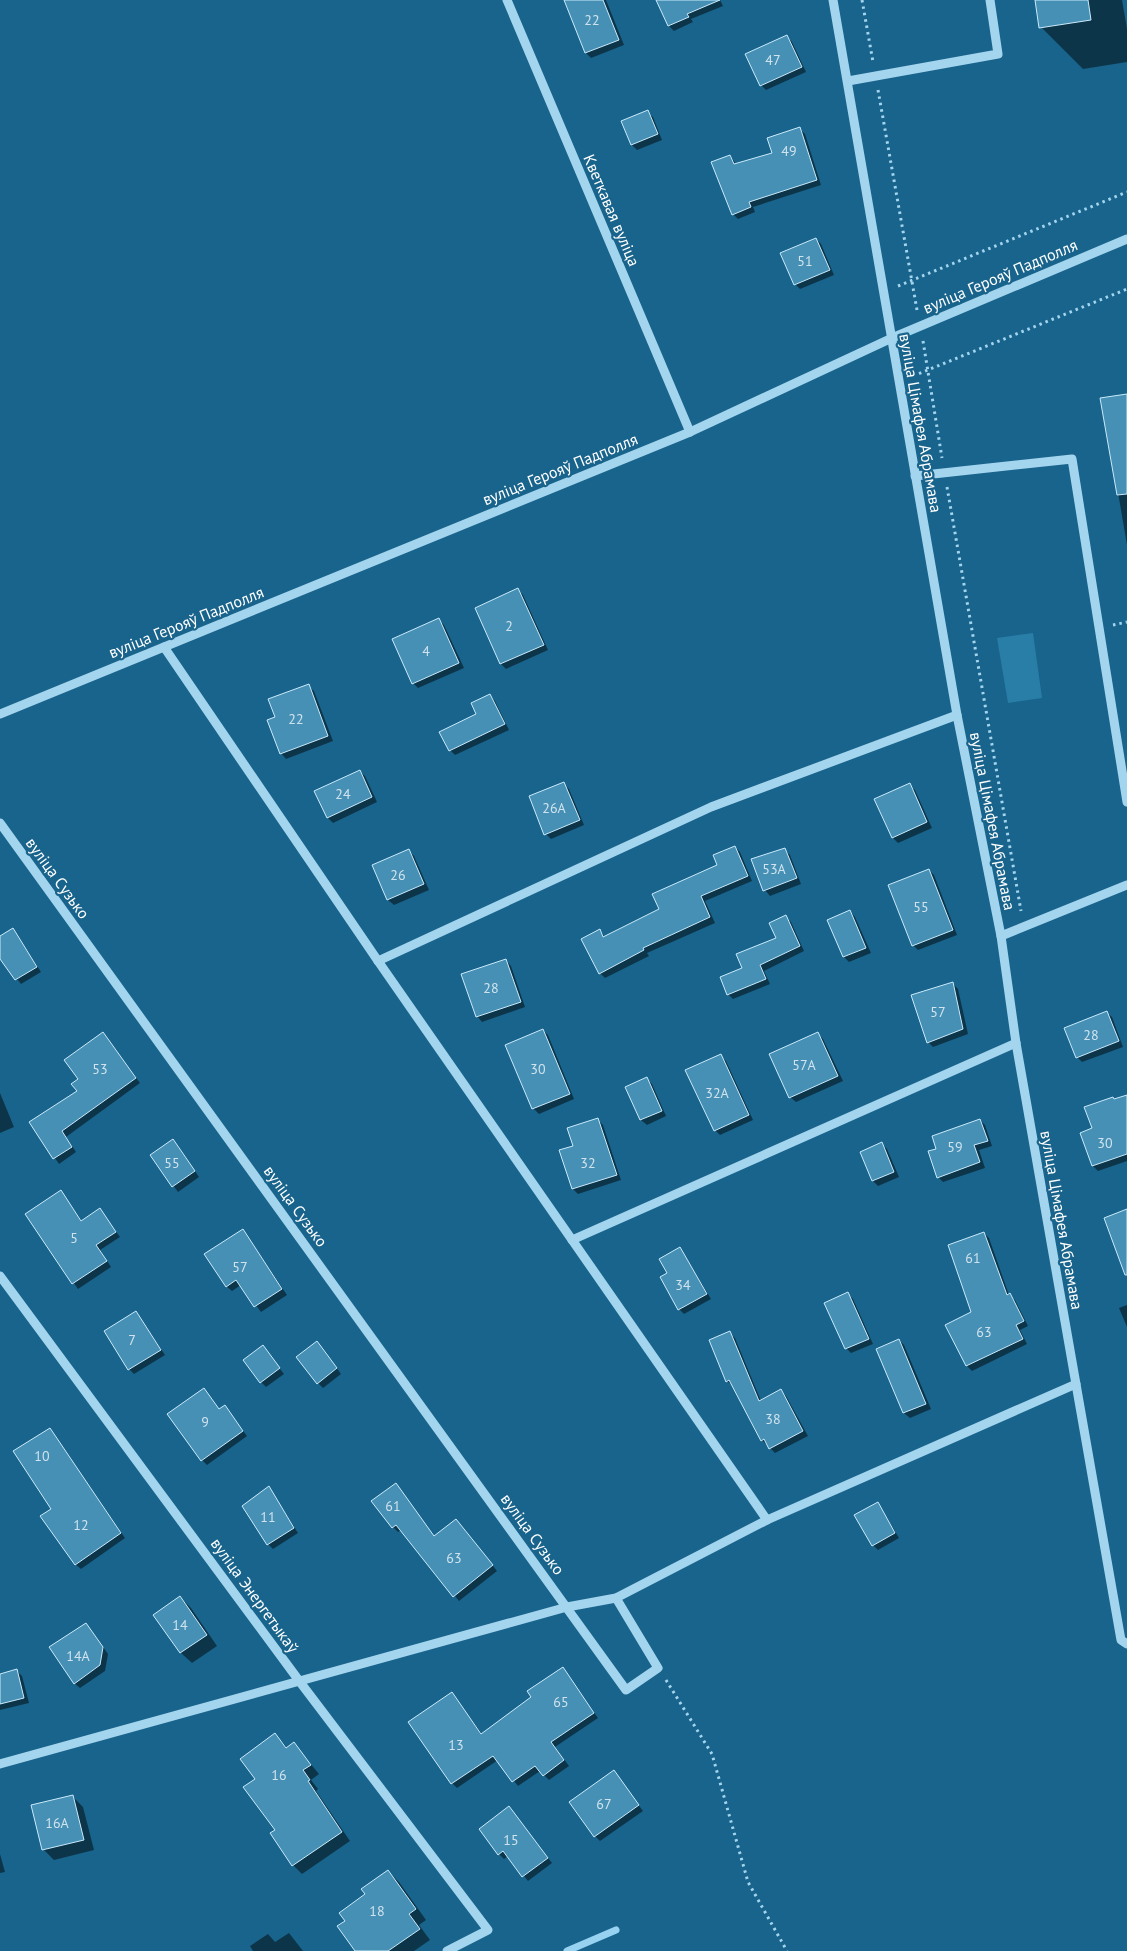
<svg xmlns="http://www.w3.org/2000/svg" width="1127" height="1951" viewBox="0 0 1127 1951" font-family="'PT Sans',sans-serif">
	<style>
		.green { fill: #297ea8 }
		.shadow { fill: #0007 }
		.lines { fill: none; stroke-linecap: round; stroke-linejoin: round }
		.stream { stroke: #97d3f0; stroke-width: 7 }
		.building { fill: #4690b6; stroke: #caeafa }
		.path { stroke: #a4d5ee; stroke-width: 3; stroke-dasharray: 2.5 4; stroke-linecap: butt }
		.minor { stroke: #a4d5ee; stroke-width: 9 }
		.labels { text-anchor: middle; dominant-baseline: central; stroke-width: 4.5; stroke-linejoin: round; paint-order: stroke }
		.number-label { font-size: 14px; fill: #d1e3ed }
		.street-label { font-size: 16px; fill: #fff; stroke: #19648c }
	</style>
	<rect width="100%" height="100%" fill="#19648c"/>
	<path class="green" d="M1033,633L1042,698L1008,703L997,638Z"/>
	<g class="shadow">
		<path d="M565,0H606L624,45L591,58L586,53Z"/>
		<path d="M657,0H720L723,6L691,19L693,22L674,31L669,26Z"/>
		<path d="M1036,0H1122L1127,29V62L1083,69L1041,27Z"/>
		<path d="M787,37L792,42L806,72L766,90L761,85Z"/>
		<path d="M647,112L653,117L662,140L637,150L632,145Z"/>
		<path d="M800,129L805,134L821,185L753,207L755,212L738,219L733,214L730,156L737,165L774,154Z"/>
		<path d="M816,239L821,244L834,275L800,289L795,284Z"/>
		<path d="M1127,395V545L1102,399Z"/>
		<path d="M518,590L523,595L548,650L506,669L501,664L476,608Z"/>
		<path d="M439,620L444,625L464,668L418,688L413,683Z"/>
		<path d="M308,686L314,691L333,741L286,759L281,753L276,718Z"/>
		<path d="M490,695L495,701L509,730L455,755L450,750Z"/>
		<path d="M359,771L365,776L377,802L333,823L328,818L316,792Z"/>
		<path d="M564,784L569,789L584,825L551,839L546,834Z"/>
		<path d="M909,785L915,790L932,828L898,843L893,838L876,800Z"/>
		<path d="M735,847L740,852L752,881L705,901L715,923L647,953L649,956L605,978L600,973L599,931L605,937L660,909L719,865Z"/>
		<path d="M785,850L790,855L801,884L770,896L765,890L753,860Z"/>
		<path d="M409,851L414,856L429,890L394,905L388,900L374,865Z"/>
		<path d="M929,870L934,875L957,935L918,950L913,945Z"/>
		<path d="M850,911L855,917L871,953L849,962L844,957L829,920Z"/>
		<path d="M785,917L791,922L804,951L764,971L770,984L733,999L728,994L743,968L778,938Z"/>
		<path d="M13,930L41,972L21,984L0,957V938Z"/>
		<path d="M506,960L511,966L525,1007L482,1022L477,1016Z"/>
		<path d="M953,984L958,989L968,1034L933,1047L928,1042Z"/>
		<path d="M1106,1012L1112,1017L1123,1047L1082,1062L1077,1057Z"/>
		<path d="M543,1030L548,1035L574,1099L539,1114L534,1109L507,1045Z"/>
		<path d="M103,1033L140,1083L66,1137L76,1152L59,1164L31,1122L78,1091L79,1080Z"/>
		<path d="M818,1034L823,1039L843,1081L796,1102L790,1097Z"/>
		<path d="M720,1056L726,1061L753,1120L720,1135L715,1130Z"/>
		<path d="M647,1079L652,1084L666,1116L647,1125L641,1120L627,1088Z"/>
		<path d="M0,1093L14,1127L0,1133Z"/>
		<path d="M1127,1097V1161L1098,1171L1093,1166L1081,1134L1094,1129L1115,1100Z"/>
		<path d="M598,1120L603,1125L621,1180L578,1194L573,1189L561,1151L575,1147Z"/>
		<path d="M980,1120L985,1125L992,1146L979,1150L985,1168L943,1182L938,1177V1149Z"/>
		<path d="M882,1144L887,1149L899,1177L878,1186L873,1181L861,1152Z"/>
		<path d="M178,1146L199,1177L178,1192L151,1155Z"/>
		<path d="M61,1192L82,1222L100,1210L120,1237L100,1250L111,1267L78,1289L27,1214Z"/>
		<path d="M243,1230L287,1295L261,1312L241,1285L232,1291L226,1286Z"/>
		<path d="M984,1233L989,1238L1009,1295L1015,1300L1028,1326L1020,1330L1027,1344L972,1371L967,1366L947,1325L973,1313Z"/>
		<path d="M680,1248L711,1299L684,1314L679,1309L668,1274Z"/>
		<path d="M848,1294L853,1299L873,1344L851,1353L846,1348Z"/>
		<path d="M1127,1305V1327L1119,1308Z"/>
		<path d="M136,1312L165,1355L134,1374L129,1369Z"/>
		<path d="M730,1333L735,1338L761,1401L781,1390L786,1396L808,1436L775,1453L762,1440L733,1386L727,1381Z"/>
		<path d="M899,1340L904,1345L931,1409L910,1418L904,1413L877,1350Z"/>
		<path d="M263,1347L284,1374L266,1387L261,1382Z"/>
		<path d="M322,1348L341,1374L323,1388L318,1383Z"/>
		<path d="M225,1407L247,1436L207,1465L202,1460L220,1410Z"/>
		<path d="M50,1429L125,1538L81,1569L75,1564L53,1509Z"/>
		<path d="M269,1488L298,1533L273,1549L268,1544Z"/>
		<path d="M373,1501L434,1537L461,1525L497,1571L459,1601L401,1530L398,1532L393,1527Z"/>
		<path d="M878,1503L899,1538L878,1550L873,1545Z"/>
		<path d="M180,1597L191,1608L217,1646L192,1663L181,1653Z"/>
		<path d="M91,1630L108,1654L105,1671L80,1688L74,1683Z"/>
		<path d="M563,1669L598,1718L555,1747L569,1766L549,1780L540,1771L518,1786L498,1760L457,1788L452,1783V1694L482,1734L533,1697Z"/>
		<path d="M17,1671L22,1676L29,1703L0,1710V1672L1,1675Z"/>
		<path d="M275,1734L288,1749L294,1744L319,1774L311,1780L318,1789L316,1791L350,1841L302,1874L293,1865L256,1779Z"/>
		<path d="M614,1772L643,1811L600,1841L595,1836Z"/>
		<path d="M72,1796L83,1807L94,1850L54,1860L43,1849Z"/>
		<path d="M509,1808L552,1863L528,1881L508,1856L504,1859L499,1854Z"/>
		<path d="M0,1854L5,1872L0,1873Z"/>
		<path d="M388,1871L399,1882L426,1920L419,1925L430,1940L414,1951H357L346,1921L366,1895Z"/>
		<path d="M289,1933L303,1951H253L250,1946L268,1934L275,1942Z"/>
	</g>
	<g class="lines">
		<path class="stream" d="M567,1951L616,1930"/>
	</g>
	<g class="building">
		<path d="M564,0H603L619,40L585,53Z"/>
		<path d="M656,0H720L687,14L689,17L668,26Z"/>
		<path d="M1035,0H1088L1091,20L1039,28Z"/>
		<path d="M787,35L802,67L760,86L745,54Z"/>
		<path d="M648,110L658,134L631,145L621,121Z"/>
		<path d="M800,127L817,180L749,202L751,207L732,215L711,162L730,155L734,164L772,153L767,138Z"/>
		<path d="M816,238L830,270L794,285L780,253Z"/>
		<path d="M1127,394V494L1117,495L1100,398Z"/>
		<path d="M518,588L544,645L500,664L475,608Z"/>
		<path d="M439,618L459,663L412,684L392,639Z"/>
		<path d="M309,684L328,736L280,754L267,720L275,717L268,699Z"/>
		<path d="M490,694L505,724L449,751L439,732L476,714L471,703Z"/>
		<path d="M360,770L372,797L327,818L314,791Z"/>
		<path d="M564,782L580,820L544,835L529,796Z"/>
		<path d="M910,783L927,822L892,838L874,799Z"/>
		<path d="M735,846L748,876L701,896L710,917L643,948L644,950L599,974L581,939L600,929L603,937L659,909L652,894L717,865L713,855Z"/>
		<path d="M785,848L797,878L763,891L751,859Z"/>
		<path d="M409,849L424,884L387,900L372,865Z"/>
		<path d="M929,869L953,930L912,946L888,885Z"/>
		<path d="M850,910L866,948L843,957L827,920Z"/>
		<path d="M786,915L800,946L760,965L766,979L727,995L720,977L742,968L736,954L776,938L769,923Z"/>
		<path d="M13,928L37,967L15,980L0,959V936Z"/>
		<path d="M506,959L521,1002L476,1017L461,974Z"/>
		<path d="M953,982L963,1029L927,1043L911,995Z"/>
		<path d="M1107,1011L1119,1041L1076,1058L1064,1028Z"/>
		<path d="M543,1029L570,1094L532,1109L505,1045Z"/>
		<path d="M103,1032L136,1078L62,1131L72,1147L53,1159L29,1122L77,1091L71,1084L78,1079L64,1060Z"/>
		<path d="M818,1032L838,1076L789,1098L769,1054Z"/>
		<path d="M721,1054L749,1115L714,1131L685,1070Z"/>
		<path d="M647,1077L662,1111L640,1120L625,1087Z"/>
		<path d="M1127,1095V1154L1092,1166L1080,1133L1092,1128L1084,1107L1113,1097L1114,1099Z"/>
		<path d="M598,1118L617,1175L572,1189L559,1150L573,1146L567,1128Z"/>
		<path d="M980,1119L988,1141L974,1145L980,1162L937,1178L928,1151L936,1149L932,1136Z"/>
		<path d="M173,1139L195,1171L172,1187L150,1155Z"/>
		<path d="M882,1142L894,1172L872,1181L860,1152Z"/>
		<path d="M61,1190L81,1221L100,1208L116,1232L96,1245L107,1261L72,1284L25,1214Z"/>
		<path d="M1127,1209V1275H1125L1104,1218Z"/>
		<path d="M243,1229L282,1289L254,1307L236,1280L226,1287L204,1254Z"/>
		<path d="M984,1232L1007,1295L1010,1293L1024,1321L1016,1325L1023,1339L966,1366L945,1325L971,1312L948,1245Z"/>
		<path d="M680,1247L707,1294L678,1310L660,1277L667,1273L659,1259Z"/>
		<path d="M848,1292L869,1339L845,1349L824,1303Z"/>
		<path d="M136,1311L161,1350L128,1370L104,1331Z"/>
		<path d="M730,1331L759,1401L781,1389L803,1431L769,1449L764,1439L761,1441L729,1380L726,1382L709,1340Z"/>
		<path d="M899,1339L926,1404L903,1413L876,1349Z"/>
		<path d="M317,1341L337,1368L317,1384L296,1357Z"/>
		<path d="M263,1345L280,1368L260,1383L243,1360Z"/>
		<path d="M204,1388L219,1409L225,1405L243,1431L201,1461L167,1414Z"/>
		<path d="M50,1428L121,1533L75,1565L40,1516L51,1509L13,1451Z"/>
		<path d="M396,1483L434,1536L456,1519L493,1565L453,1597L396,1525L392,1528L371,1501Z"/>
		<path d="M269,1486L294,1528L267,1545L242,1506Z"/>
		<path d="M878,1502L895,1533L872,1546L854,1515Z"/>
		<path d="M180,1596L207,1635L180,1653L153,1615Z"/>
		<path d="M86,1623L103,1647L100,1665L74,1684L49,1647Z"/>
		<path d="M563,1667L594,1713L551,1742L564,1760L543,1776L535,1766L512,1782L493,1756L451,1784L408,1722L452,1692L481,1734L531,1697L527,1691Z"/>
		<path d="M17,1669L24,1698L0,1704V1674Z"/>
		<path d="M275,1733L286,1748L294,1742L311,1765L303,1770L310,1780L308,1781L342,1832L292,1866L270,1833L275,1830L243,1787L255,1779L240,1759Z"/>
		<path d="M614,1770L639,1805L594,1837L569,1802Z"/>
		<path d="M73,1795L84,1840L42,1850L31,1805Z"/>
		<path d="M509,1806L548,1858L522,1877L503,1851L498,1855L479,1829Z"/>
		<path d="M388,1870L416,1909L409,1914L420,1929L388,1951H355L337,1926L345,1921L339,1913L365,1894L361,1889Z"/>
	</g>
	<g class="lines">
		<g class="path">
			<path d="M862,0L873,62"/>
			<path d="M878,90L917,310"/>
			<path d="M898,286L1127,192"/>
			<path d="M923,341L942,458"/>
			<path d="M913,376L1127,289"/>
			<path d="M947,487L1021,911"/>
			<path d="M1113,625L1127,622"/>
			<path d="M666,1680L712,1754L748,1882L787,1951"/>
		</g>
		<g class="minor">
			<path d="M507,0L690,432"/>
			<path d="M833,0L957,715L1001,936L1016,1043L1121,1640L1127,1644"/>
			<path d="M848,81L998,54L990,0"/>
			<path d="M915,476L1072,459L1127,802"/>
			<path d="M164,647L378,961L767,1520"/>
			<path d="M0,714L690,432L892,338L1127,239"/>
			<path d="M0,823L626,1690L658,1668L616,1598"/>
			<path d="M1001,936L1127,885"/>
			<path d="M378,961L711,807L957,715"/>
			<path d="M572,1240L1016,1043"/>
			<path d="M0,1276L300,1682L488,1930L447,1951"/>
			<path d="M0,1764L567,1607L616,1598L767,1520L1076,1384"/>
		</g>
	</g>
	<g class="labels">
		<g class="number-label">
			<text x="592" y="20">22</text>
			<text x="773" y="60">47</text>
			<text x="789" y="151">49</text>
			<text x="805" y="261">51</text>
			<text x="509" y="626">2</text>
			<text x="426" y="651">4</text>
			<text x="296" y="719">22</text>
			<text x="343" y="794">24</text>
			<text x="554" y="808">26А</text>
			<text x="774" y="869">53А</text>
			<text x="398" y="875">26</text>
			<text x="921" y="907">55</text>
			<text x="491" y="988">28</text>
			<text x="938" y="1012">57</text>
			<text x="1091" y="1035">28</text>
			<text x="804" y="1065">57А</text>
			<text x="100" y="1069">53</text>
			<text x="538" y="1069">30</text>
			<text x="717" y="1093">32А</text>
			<text x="1105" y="1143">30</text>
			<text x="955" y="1147">59</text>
			<text x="172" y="1163">55</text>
			<text x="588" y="1163">32</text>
			<text x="74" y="1238">5</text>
			<text x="973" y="1258">61</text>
			<text x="240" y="1267">57</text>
			<text x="683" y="1285">34</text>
			<text x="984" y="1332">63</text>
			<text x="132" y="1340">7</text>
			<text x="773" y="1419">38</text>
			<text x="205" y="1422">9</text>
			<text x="42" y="1456">10</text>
			<text x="393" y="1506">61</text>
			<text x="268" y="1517">11</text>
			<text x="81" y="1525">12</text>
			<text x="454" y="1558">63</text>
			<text x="180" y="1625">14</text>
			<text x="78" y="1656">14А</text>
			<text x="561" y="1702">65</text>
			<text x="456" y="1745">13</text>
			<text x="279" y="1775">16</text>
			<text x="604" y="1804">67</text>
			<text x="57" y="1823">16А</text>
			<text x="511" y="1840">15</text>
			<text x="377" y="1911">18</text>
		</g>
		<g class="street-label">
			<text transform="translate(612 210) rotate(67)">Кветкавая вуліца</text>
			<text transform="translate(1000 276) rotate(-23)">вуліца Герояў Падполля</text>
			<text transform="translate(921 423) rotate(80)">вуліца Цімафея Абрамава</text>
			<text transform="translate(560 469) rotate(-22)">вуліца Герояў Падполля</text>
			<text transform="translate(186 622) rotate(-22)">вуліца Герояў Падполля</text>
			<text transform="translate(993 821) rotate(79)">вуліца Цімафея Абрамава</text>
			<text transform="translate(58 878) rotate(54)">вуліца Сузько</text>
			<text transform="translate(296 1206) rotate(54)">вуліца Сузько</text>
			<text transform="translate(1062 1220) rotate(80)">вуліца Цімафея Абрамава</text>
			<text transform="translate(533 1534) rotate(54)">вуліца Сузько</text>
			<text transform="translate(255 1595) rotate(54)">вуліца Энергетыкаў</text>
		</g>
	</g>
</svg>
